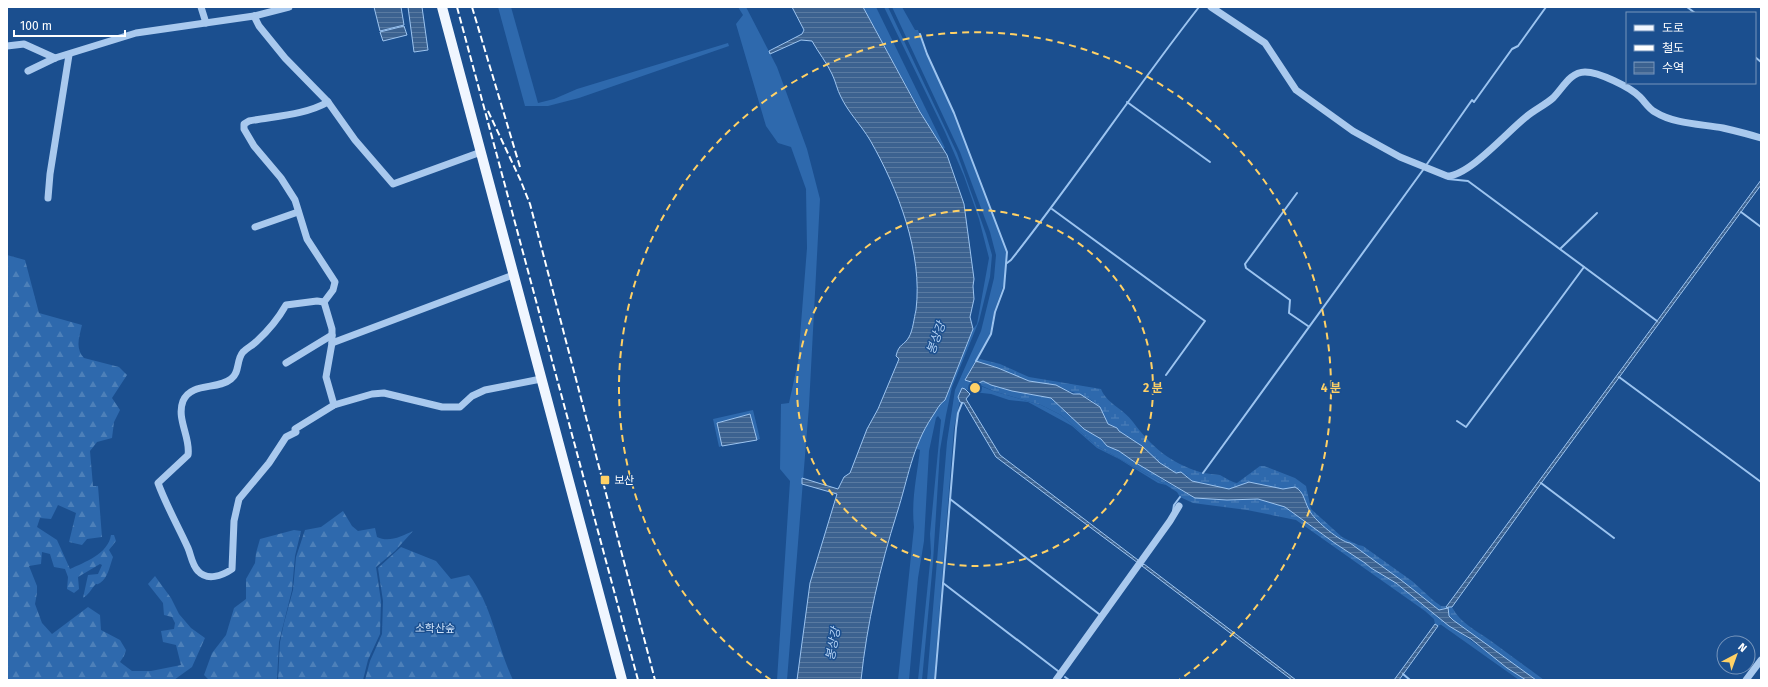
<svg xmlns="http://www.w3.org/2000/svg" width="1768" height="687" viewBox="0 0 1768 687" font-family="'Fira Sans','Noto Sans KR',sans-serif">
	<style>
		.grass { fill: #2e69ad }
		.forest { fill: url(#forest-firs) }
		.wetland { fill: url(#wetland-marsh) }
		.water { fill: url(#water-rules); stroke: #9cc4f0 }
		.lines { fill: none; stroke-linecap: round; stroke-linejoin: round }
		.stream { stroke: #9cc4f0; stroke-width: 2 }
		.minor { stroke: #a9c9ee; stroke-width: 7 }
		.major { stroke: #f0f6ff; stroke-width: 10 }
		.rail { stroke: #fff; stroke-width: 2; stroke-dasharray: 7 3; stroke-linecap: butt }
		.ring { fill: none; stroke: #ffd166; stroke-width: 2; stroke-dasharray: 7 5 }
		.poi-dot { fill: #ffd166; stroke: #1b4f8f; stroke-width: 1.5 }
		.labels { text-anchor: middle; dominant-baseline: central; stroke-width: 3; stroke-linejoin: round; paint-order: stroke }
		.poi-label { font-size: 11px; fill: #fff; stroke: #1b4f8f; text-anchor: start }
		.park-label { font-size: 11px; fill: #cfe3fa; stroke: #1b4f8f }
		.water-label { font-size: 12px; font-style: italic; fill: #b5d3f5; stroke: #1b4f8f }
		.centre { fill: #ffd166; stroke: #1b4f8f; stroke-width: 2 }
		.ring-label { font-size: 12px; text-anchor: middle; font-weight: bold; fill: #ffd166; stroke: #1b4f8f; stroke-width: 3; stroke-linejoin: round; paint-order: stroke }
	</style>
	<defs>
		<pattern id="forest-firs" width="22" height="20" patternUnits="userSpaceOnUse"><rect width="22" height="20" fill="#2e69ad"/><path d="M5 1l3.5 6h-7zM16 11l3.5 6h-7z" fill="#4d80b9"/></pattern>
		<pattern id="wetland-marsh" width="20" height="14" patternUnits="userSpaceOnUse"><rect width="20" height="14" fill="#2e69ad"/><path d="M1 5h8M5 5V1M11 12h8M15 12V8" fill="none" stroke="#4d80b9"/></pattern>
		<pattern id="water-rules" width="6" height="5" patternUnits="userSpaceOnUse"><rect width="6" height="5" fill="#3c6290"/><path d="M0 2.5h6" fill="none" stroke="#597aa1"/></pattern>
	</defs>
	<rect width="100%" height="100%" fill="#1b4f8f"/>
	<g class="grass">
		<path d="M498,7H511L538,103L554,99L577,89L728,43L729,46L579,98L548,106H525Z"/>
		<path d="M738,7H746L777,67L807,149L820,199L809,406L787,680H777L790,481L780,469L781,404L789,403L798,362L807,248L806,189L791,147L778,143L766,126L736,24L743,15Z"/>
		<path d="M863,7H876L945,148L942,149L934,136Z"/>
		<path d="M884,7H888L957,153L986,234L992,255L990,277L979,321L952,387L946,415L940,450L933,562L922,680H918L931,553L930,534L941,420L938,416L936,418L929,451L924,541L918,578L909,680H898L914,527C911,501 917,475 920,450L916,448C925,432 930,411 945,400L973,329L977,324L989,258L979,219L964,176L945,132Z"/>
		<path d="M892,7H902L915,30H918L926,54L954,113L1007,252L1005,281L994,312L990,334L965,380L996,392L1041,405L1061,415L1097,446L1166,485L1158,483L1119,459L1097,448L1072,426L1028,402L1009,400L991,394L973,392L965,389L960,401L954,428L934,680H927L947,442L955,390L981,331L994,278L996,255L990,232L960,152Z"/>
		<path d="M753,410L760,439L757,440L750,414L717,423L722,446L719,447L713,419Z"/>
		<path d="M1445,622L1526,680H1519L1440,624Z"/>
	</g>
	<g class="forest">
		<path d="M7,255L25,260L39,313L82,325C79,338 75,348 84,358L119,367L127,375L112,398L120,410L114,422L112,438L97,442L90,451L93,486H98L102,537L87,539L82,545L69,542L76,513L58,505L51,519L40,518L37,527L57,540L70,569C85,562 108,554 111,535H114L116,541L109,550L113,557C110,565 108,578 100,583C95,586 98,582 94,586C90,591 89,594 83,598L88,575L98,574L102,565L100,564L78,577L79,589L74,593L67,589L68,577L65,569L54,567L50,554L42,552L41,564L29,566L37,586V593L35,604L42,623L52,634L88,607L100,615L101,630L120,640L126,650L124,656L120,662L132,671H151L181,665L176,645L163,642L161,631L174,629L175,623L172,617L164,615L163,603L148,584L155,576L171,598L179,614L191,628L205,638L192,667L174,680H7Z"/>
		<path d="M343,511L352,526L358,531L375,528L377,537C389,543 402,536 413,531L395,551L376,567L381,601L380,634L368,660L363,680H278L280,642L284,623L293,590L296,557L305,530L321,527Z"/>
		<path d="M294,530L301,531L295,556L292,590L279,642L277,680H209L204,675L212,653L226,635L234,608L246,599V579L255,563L256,553L260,539Z"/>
		<path d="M401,547L436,561L451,579L469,575C492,605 497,646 513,680H365L370,661L382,634L383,601L378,568Z"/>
	</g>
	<g class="wetland">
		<path d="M980,359L1000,364L1029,377L1101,389C1107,404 1124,409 1133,422C1151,446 1170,463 1200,472C1206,474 1215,474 1220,475C1226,478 1231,482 1237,483L1260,466H1264L1295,478L1306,486L1311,509L1342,537L1358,545L1363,546L1412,581L1434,601L1441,606L1452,607C1461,624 1476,630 1491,641C1509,654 1526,667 1544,680H1536L1464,629L1449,616L1448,607L1439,610L1401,580L1350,544C1340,542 1316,521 1311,513C1304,503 1305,492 1295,487L1283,489L1249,482L1229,489L1192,481L1186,475L1176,473L1160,463L1142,446L1119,431L1117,428L1108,424C1104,418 1102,410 1097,405C1085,391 1046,387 1028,381C1010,374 994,365 976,361Z"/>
		<path d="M983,381L991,385L1012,391L1051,398L1084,429L1101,439L1103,442L1124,453L1166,482L1195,498L1227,500L1258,499L1285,507L1336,544L1365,563L1371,568L1396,583L1445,622L1438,626L1435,624L1434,619L1425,611L1296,520L1247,510L1193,503L1180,497L1177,492L1166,485L1097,446L1061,415L1041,405L996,392L977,384Z"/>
	</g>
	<g class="water">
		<path d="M374,7H401L404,25L380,31Z"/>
		<path d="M408,7H422L428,50L414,52Z"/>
		<path d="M792,7H863L920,112L947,155L964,204L974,279L973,286L974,299L970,317L973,329L945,400C939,404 937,410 932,417C912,447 908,479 897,513C880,567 867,623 861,680H797L810,583L837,494L802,484V478L838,489L844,477L850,473L867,429L878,409L899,359L896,356C899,343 904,346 909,337C913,330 914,318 916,310C923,253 898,189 870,140C861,125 848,112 841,97C837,90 836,82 832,74C827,63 818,52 812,41L801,40L770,54L769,51L802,34L804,30Z"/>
		<path d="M404,26L407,35L383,41L380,32Z"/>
		<path d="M1761,180V185L1542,482L1452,607H1448L1449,616L1453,620L1536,680H1526L1507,668L1471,639L1449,626L1396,583L1371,568L1365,563L1336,544L1285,507L1258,499L1227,500L1195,498L1136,463L1119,451L1107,446L1101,439L1084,429L1051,398L1012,391L991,385L983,381L977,384L965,380L976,361L998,368L1029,381L1056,385L1073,394H1080L1100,407L1108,424L1117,428L1119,431L1142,446L1160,463L1176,473L1181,472L1192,481L1229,489L1249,482L1283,489L1295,487C1305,492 1304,503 1311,513C1316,521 1340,542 1350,543L1401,580L1439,610L1448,608L1446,607Z"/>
		<path d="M962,388L965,389L970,394L966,399L1000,455L1138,560V563L996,457L964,403L960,402L958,397Z"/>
		<path d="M750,414L757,440L722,446L717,423Z"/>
		<path d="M1144,564L1296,680H1292L1142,566Z"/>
		<path d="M1435,624L1438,626L1399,680H1394Z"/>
	</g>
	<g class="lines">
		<g class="stream">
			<path d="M1687,7L1695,13"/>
			<path d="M920,34L927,54L954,113L1007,252L1004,288L995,312L991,334L976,361"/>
			<path d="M1755,57L1761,62"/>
			<path d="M1127,102L1210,162"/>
			<path d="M1427,164L1472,100L1474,102L1512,49L1518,46L1546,7"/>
			<path d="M1448,179L1468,181L1657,321"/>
			<path d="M1297,193L1245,264L1246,268L1290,300L1289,313L1308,326"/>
			<path d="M1052,209L1205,321L1166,375"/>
			<path d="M1741,212L1761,227"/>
			<path d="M1560,249L1597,213"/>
			<path d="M1007,263L1011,260C1076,178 1134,90 1199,7"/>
			<path d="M1619,377L1761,482"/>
			<path d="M1457,421L1466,427L1584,267"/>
			<path d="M1203,473L1423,170"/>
			<path d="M1541,483L1614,538"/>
			<path d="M950,499L1099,614"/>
			<path d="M1173,511L1174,505L1180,497"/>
			<path d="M943,583L1058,671"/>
			<path d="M1403,674L1410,680"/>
			<path d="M1065,677L1069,680"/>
			<path d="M935,680L956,428L958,413L962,403"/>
		</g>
		<g class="minor">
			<path d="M201,7L206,23"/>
			<path d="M1211,7L1265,43L1296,90L1353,131L1400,157L1447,176C1469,176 1507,132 1526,117C1534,110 1545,105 1553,98C1563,88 1570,72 1585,72C1599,72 1630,87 1640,97C1645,102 1649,109 1655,112C1674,124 1701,124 1723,128C1736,131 1748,134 1761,138"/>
			<path d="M254,16L259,26L285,58L328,102L355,140L393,184L481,152"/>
			<path d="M7,46L24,44L55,58"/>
			<path d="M28,71L55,58L136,33L254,16L289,7"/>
			<path d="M328,102C305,115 276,116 249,121L244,124V129L254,146L281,178L295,200L307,239L335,282L333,290L324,302L332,329V343L326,377L334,405"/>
			<path d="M48,198L50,174L69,55"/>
			<path d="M255,227L298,212"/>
			<path d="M324,302L317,301L286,305C278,319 269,330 257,341C253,345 247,348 243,352C236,360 240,373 231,379C218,390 191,382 183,401C176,419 191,438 188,455L158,483C166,505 178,526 188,548C191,555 192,565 198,571C207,581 222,576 232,569L234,521L239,499L269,463L286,437L296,432L295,429L334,405L372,394L384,393L442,407H460L472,396L485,390L541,379"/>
			<path d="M332,343L513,275"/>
			<path d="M286,363L332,335"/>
			<path d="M1056,680L1170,521L1179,506"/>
			<path d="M1746,680L1761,660"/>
		</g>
		<path class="major" d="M442,7L622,680"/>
		<g class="rail">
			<path d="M457,7L638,680"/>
			<path d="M472,7L520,167"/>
			<path d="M488,111L520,179L530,204L655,680"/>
		</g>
	</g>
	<g class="ring">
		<circle cx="975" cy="388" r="178"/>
		<path d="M771 680A356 356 0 1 1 1179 680"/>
	</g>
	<rect class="poi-dot" x="600" y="475" width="10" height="10" rx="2"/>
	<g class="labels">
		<g class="poi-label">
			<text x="614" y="480">보산</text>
		</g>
		<g class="park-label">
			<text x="435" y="628">소학산숲</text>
		</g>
		<g class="water-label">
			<text transform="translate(936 338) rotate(-70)">봉상강</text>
			<text transform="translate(833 644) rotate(-79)">봉상강</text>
		</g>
	</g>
	<circle cx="975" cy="388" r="6" class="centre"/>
	<g class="ring-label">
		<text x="1153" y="392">2 분</text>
		<text x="1331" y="392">4 분</text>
	</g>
	<rect width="1768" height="687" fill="none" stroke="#ffffff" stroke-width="16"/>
	<rect x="1626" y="12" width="130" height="72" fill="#1b4f8f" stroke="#7695bc"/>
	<rect x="1634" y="25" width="20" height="6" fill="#f0f6ff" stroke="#7695bc"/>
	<text x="1662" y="32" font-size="12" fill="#ffffff">도로</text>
	<rect x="1634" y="45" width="20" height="6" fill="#ffffff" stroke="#7695bc"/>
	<text x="1662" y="52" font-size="12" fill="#ffffff">철도</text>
	<rect x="1634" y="62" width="20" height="12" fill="url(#water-rules)" stroke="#7695bc"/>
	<text x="1662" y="72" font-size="12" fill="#ffffff">수역</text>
	<g transform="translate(1736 655) rotate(41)"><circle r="19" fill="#1b4f8f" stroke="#7695bc"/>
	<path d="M0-3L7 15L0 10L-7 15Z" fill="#ffd166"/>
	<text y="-6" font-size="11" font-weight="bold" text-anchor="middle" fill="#ffffff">N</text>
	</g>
	<path d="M14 30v6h111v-6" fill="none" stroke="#ffffff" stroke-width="2"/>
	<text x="20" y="30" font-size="12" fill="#ffffff" stroke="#1b4f8f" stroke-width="3" paint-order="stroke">100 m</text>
</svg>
